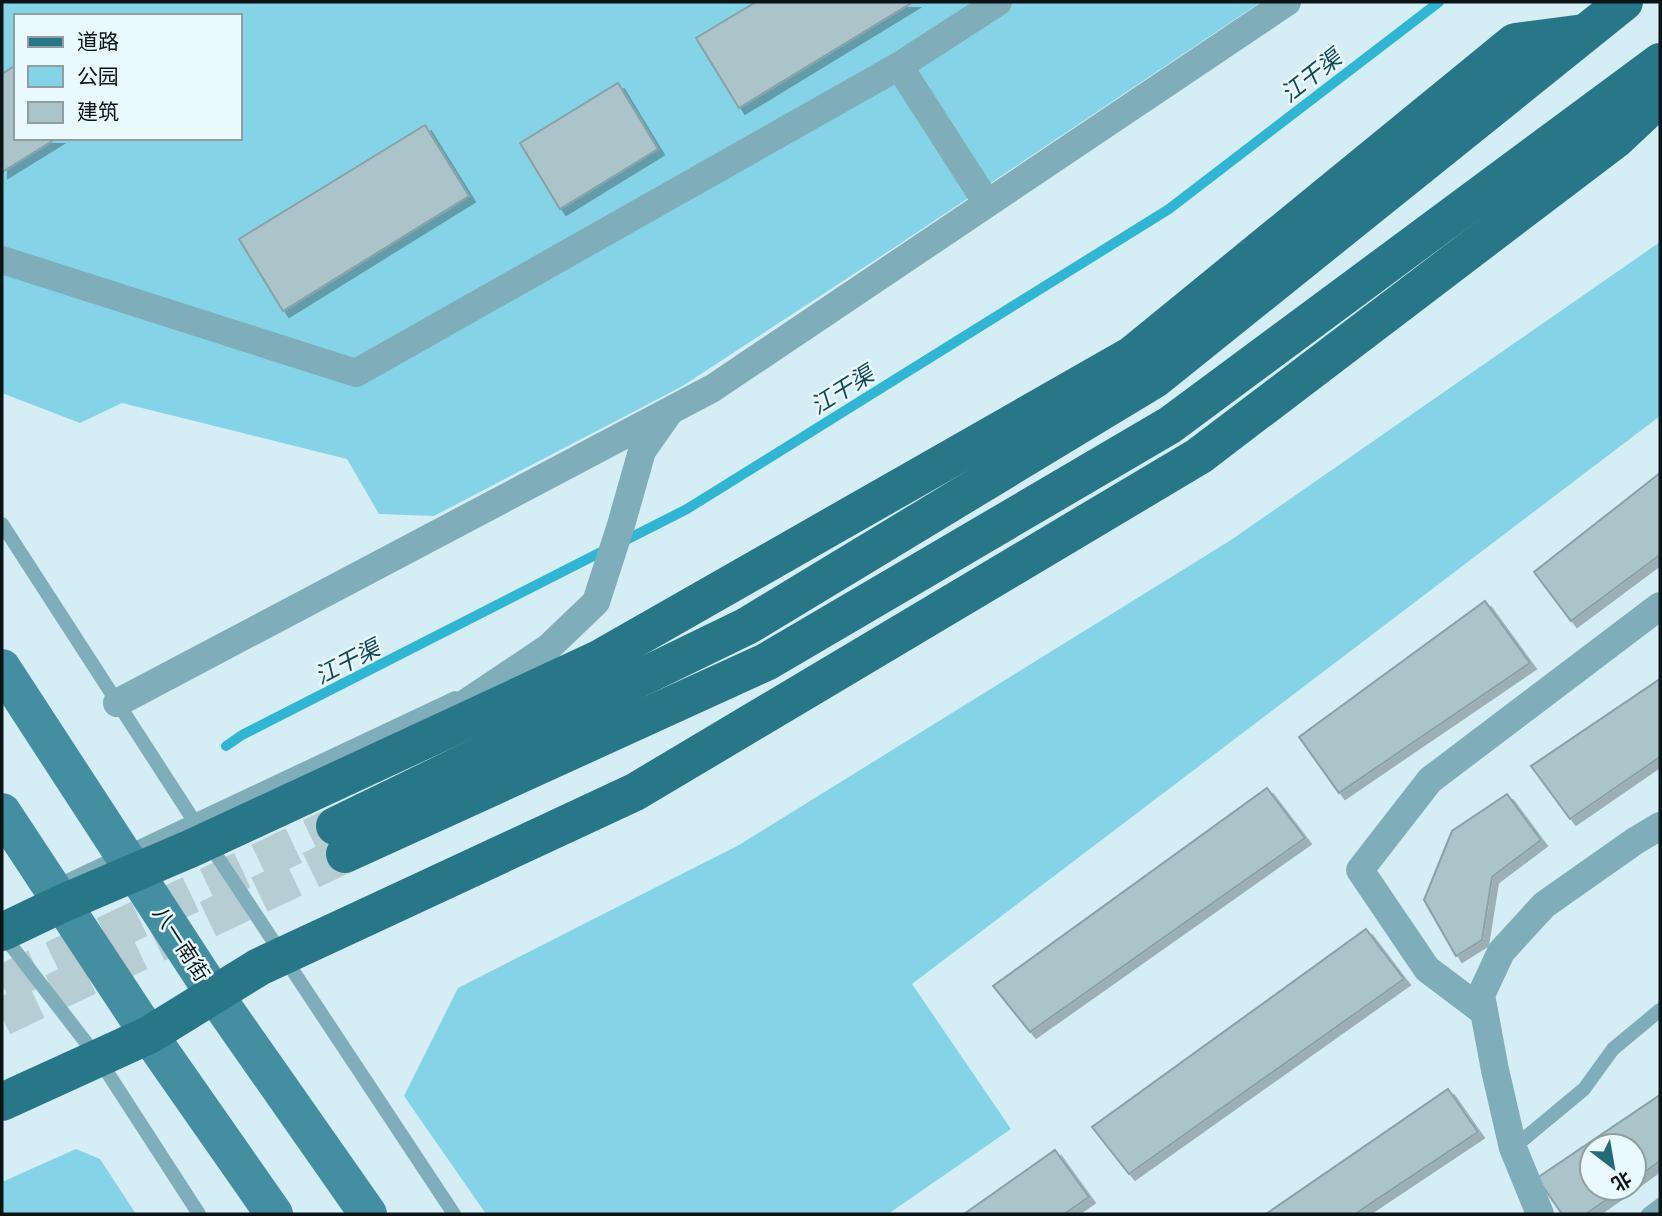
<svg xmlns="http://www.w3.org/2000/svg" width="1662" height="1216" viewBox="0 0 1662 1216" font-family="'DejaVu Sans','Noto Sans SC',sans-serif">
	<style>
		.green { fill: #85d3e6; fill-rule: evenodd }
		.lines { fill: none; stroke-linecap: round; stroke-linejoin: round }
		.stream { stroke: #30b6d2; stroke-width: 10 }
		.building { fill: #abc4ca; stroke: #89a1a7; stroke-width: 2; filter: url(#shadow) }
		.primary-tunnel { stroke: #b7cdd4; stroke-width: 38; stroke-dasharray: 38 19; stroke-linecap: butt }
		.lane { stroke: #7fadb9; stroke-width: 14 }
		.street { stroke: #7fadb9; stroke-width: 28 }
		.secondary { stroke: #438fa1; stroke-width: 38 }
		.primary { stroke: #287788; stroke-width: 38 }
		.labels { text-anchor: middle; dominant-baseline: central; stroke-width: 5; stroke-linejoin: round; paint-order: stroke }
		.street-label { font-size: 21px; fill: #0b1416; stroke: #eaf9fd }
		.water-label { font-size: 23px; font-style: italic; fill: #0f4753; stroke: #eaf9fd }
	</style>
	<defs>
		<filter id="shadow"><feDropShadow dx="6" dy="6" stdDeviation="0" flood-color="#0004"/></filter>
	</defs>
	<rect width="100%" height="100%" fill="#d5eef5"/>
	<g class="green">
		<path d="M2,2H1261L889,251L681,387L434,516L379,514L347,459L122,403L80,423L2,393ZM16,16H240V138H16Z"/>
		<path d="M1660,242V416L912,984L1011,1129L888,1214H486L404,1096L458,988L739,845L1231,540Z"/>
		<path d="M76,1149L100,1159L136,1214H2V1182Z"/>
	</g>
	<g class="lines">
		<g class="stream">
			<path d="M620,543L687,509L1169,209L1439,2"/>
			<path d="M226,746L242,735L607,549"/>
		</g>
	</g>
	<g class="building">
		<path d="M756,2H913L739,108L696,38Z"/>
		<path d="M16,65V138H57L2,172V74Z"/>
		<path d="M618,83L658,149L560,209L520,143Z"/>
		<path d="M425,125L469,196L283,311L239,239Z"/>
		<path d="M1660,473V555L1571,621L1534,572Z"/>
		<path d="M1485,601L1530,663L1339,793L1299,737Z"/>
		<path d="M1660,679V757L1570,819L1531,766Z"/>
		<path d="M1267,788L1305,838L1030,1032L993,986Z"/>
		<path d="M1507,794L1541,840L1492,877L1482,940L1456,956L1424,900L1452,831Z"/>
		<path d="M1366,929L1404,979L1129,1174L1092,1127Z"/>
		<path d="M1448,1089L1478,1132L1355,1214H1266Z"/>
		<path d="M1660,1095V1161L1634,1180V1146H1592V1188H1623L1586,1214H1562L1537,1178Z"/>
		<path d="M1055,1150L1089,1197L1064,1214H964Z"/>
	</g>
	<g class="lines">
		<g class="primary-tunnel">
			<path d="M2,984L335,826"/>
			<path d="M2,1017L345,854"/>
		</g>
		<g class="lane">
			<path d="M2,524L207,841L454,1214"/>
			<path d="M52,888L455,698"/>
			<path d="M3,935L98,1058L199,1214"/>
			<path d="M1513,1148L1584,1089L1613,1049L1660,1010"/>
			<path d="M1648,1214L1660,1205"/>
		</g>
		<g class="street">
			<path d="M899,66L987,203"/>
			<path d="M2,260L356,373L899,66L998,2"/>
			<path d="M117,703L713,388L1287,2"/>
			<path d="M451,713L548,648L596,602L621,525L642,451L668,414"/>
			<path d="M1484,1012L1427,969L1360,870L1430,780L1660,606"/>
			<path d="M1540,1214L1513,1148L1495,1070L1481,995L1501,952L1544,905L1635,841L1660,826"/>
		</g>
		<g class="secondary">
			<path d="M2,668L214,994L368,1214"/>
			<path d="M2,812L149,1035L274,1214"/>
		</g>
		<g class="primary">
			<path d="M335,826L747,626L1155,379L1624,2"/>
			<path d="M345,854L766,662L1170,425L1660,62"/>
			<path d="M2,932L61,904L192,848L599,659L1132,355L1515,42L1584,33"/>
			<path d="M2,1102L149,1035L259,967L635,792L1199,456L1616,139L1660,98"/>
		</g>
	</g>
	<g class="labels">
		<g class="street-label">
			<text transform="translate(181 944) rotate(57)">八一南街</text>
		</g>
		<g class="water-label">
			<text transform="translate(1311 76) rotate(-38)">江干渠</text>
			<text transform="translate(842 390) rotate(-32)">江干渠</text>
			<text transform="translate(347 662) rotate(-27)">江干渠</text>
		</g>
	</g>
	<rect width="1662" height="1216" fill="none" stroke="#0b1416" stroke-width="7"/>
	<rect x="14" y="14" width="228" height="126" fill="#eaf9fd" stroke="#919da1" stroke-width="2"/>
	<rect x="28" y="37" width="35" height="10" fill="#287788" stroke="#919da1" stroke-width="2"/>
	<text x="77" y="49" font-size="21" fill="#0b1416">道路</text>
	<rect x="28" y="66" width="35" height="21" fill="#85d3e6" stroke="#919da1" stroke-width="2"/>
	<text x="77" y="84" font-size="21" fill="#0b1416">公园</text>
	<rect x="28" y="102" width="35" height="21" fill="#abc4ca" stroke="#919da1" stroke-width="2"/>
	<text x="77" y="119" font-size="21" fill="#0b1416">建筑</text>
	<g transform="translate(1613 1167) rotate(149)"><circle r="33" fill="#eaf9fd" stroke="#919da1" stroke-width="2"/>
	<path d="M0-5L12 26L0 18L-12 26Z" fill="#246a79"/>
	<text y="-10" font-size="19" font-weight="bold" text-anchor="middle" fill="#0b1416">北</text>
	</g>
</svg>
